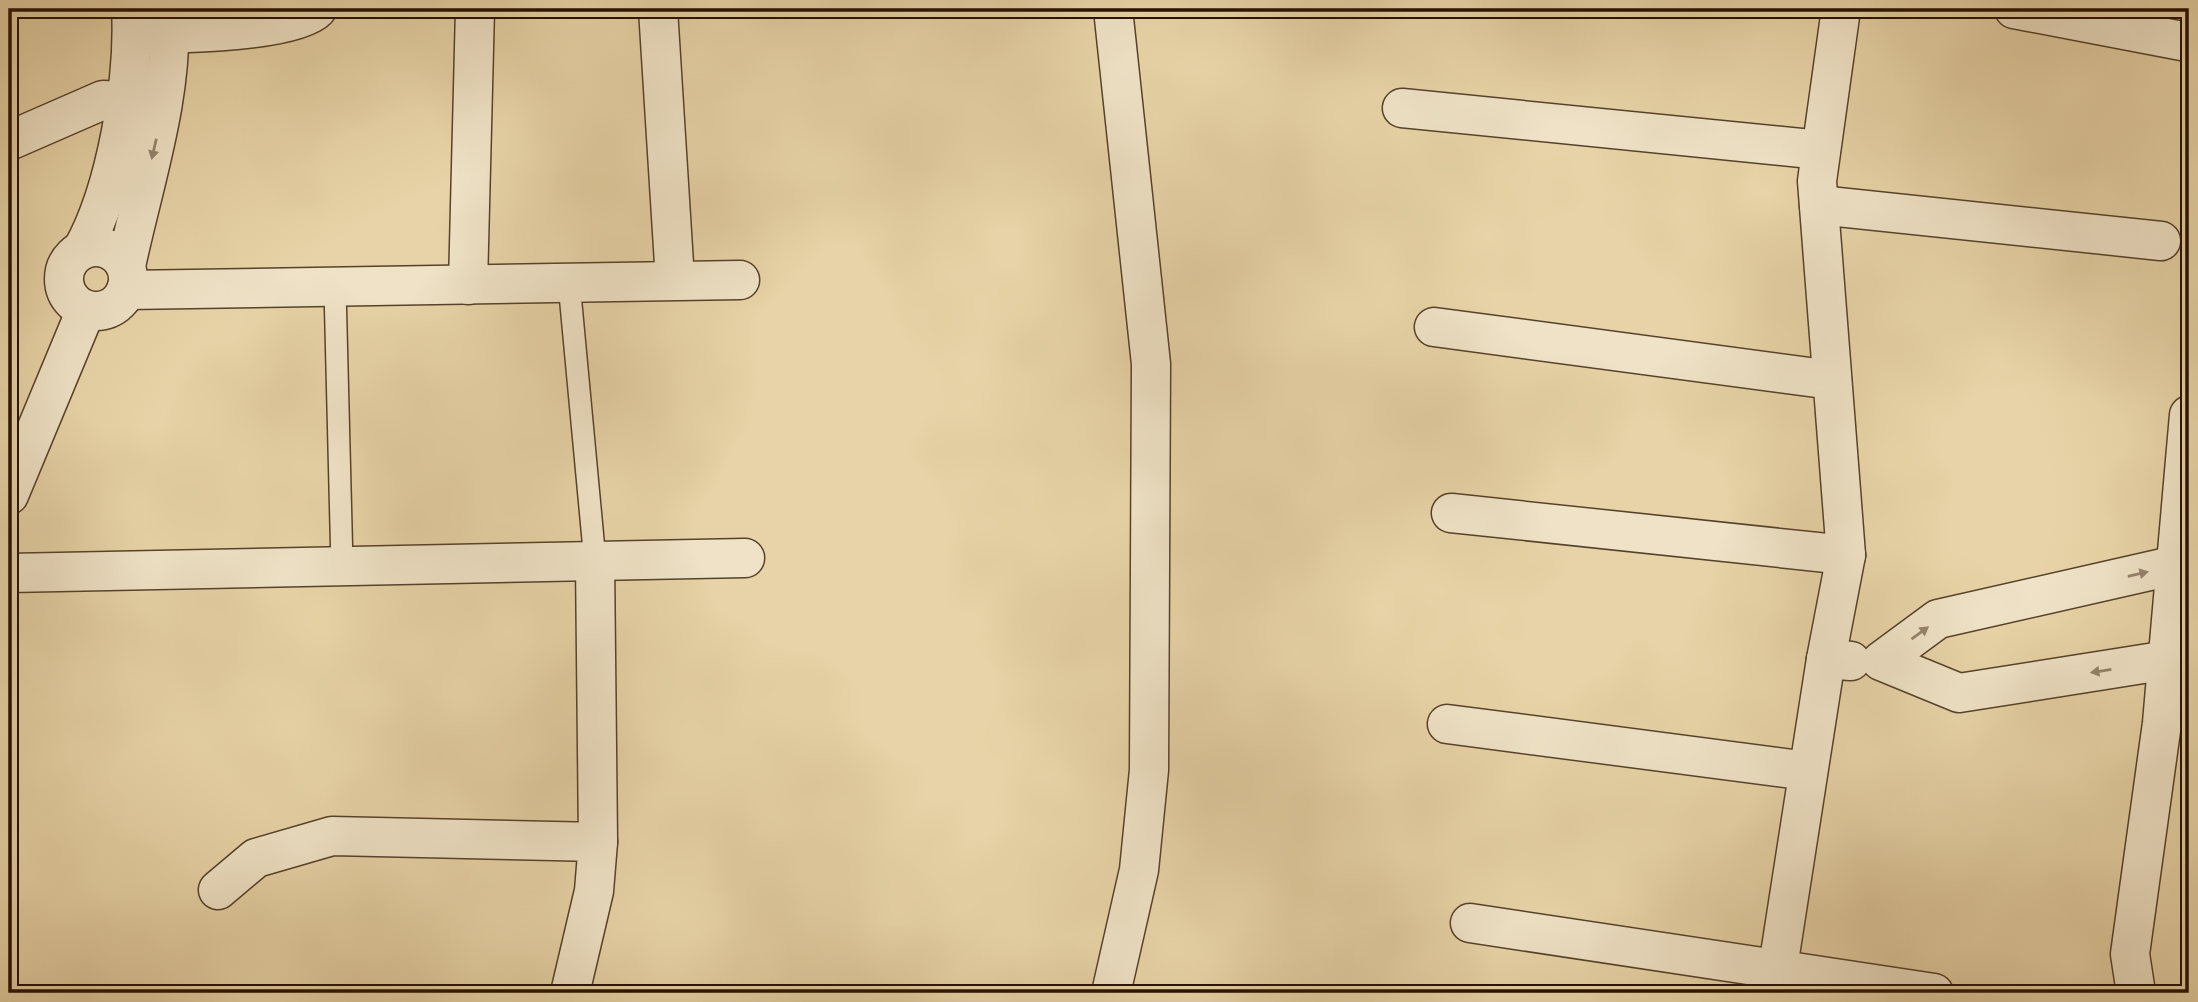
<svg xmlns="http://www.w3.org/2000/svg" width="2198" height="1002" viewBox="0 0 2198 1002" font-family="'IM FELL English',serif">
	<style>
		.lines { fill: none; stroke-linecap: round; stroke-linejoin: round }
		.lane-casing { stroke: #56422a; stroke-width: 24 }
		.street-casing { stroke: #56422a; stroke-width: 41 }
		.lane { stroke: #efe2c6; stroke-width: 21 }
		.street { stroke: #efe2c6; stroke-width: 38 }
		.oneway { fill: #95846d }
	</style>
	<rect width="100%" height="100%" fill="#e7d3a7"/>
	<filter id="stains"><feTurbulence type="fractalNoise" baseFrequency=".00286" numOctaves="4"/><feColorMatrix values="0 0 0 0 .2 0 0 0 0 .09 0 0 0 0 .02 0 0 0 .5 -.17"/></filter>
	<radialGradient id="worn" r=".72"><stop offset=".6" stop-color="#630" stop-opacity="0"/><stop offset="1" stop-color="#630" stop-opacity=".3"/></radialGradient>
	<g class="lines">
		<g class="lane-casing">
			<g id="lane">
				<path d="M569,283L595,561"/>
				<path d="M335,289L342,566"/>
			</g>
		</g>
		<g class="street-casing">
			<g id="street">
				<path d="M658,9L675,280"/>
				<path d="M2014,9L2182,41"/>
				<path d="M145,33C180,34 295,32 317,9"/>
				<path d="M1402,108L1821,150"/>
				<path d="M9,141L103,100L149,103"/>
				<path d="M1819,205L2161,241"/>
				<circle cx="96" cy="279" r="32"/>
				<path d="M82,250C116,190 135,78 131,9"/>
				<path d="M126,266C144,181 174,97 169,9"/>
				<path d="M468,285L475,9"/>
				<path d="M126,290L740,280"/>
				<path d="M1434,327L1832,380"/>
				<path d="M9,495L86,310"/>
				<path d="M1451,513L1846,555"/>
				<path d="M9,573L745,558"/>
				<path d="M1826,659L1846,555L1817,181L1841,9"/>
				<path d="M2168,660L1959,693L1881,661L1938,619L2176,565"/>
				<path d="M1447,724L1808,771"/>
				<path d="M218,890L256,858L332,836L598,842"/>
				<path d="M1470,923L1934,993"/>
				<path d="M570,993L594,891L598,842L595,561"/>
				<path d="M1111,993L1139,870L1149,770L1151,364L1113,9"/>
				<path d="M1774,993L1826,659L1851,661"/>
				<path d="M2136,993L2130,954L2162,723L2189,415"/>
			</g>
		</g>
		<use href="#lane" class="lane"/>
		<use href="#street" class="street"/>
	</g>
	<defs><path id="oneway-solid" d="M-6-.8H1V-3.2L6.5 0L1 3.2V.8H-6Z" transform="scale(1.75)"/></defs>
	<g class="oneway">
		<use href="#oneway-solid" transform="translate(154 149) rotate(103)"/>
		<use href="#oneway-solid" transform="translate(2138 574) rotate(-13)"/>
		<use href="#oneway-solid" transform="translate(1920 633) rotate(-36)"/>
		<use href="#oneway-solid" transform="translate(2101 671) rotate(171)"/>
	</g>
	<rect width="2198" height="1002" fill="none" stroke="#e7d3a7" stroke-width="35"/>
	<rect x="10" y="10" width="2177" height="981" fill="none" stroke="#261101" stroke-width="3.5"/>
	<rect x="18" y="18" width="2163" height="967" fill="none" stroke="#261101" stroke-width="2"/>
	<rect width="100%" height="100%" filter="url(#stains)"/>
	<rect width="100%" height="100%" fill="url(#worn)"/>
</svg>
